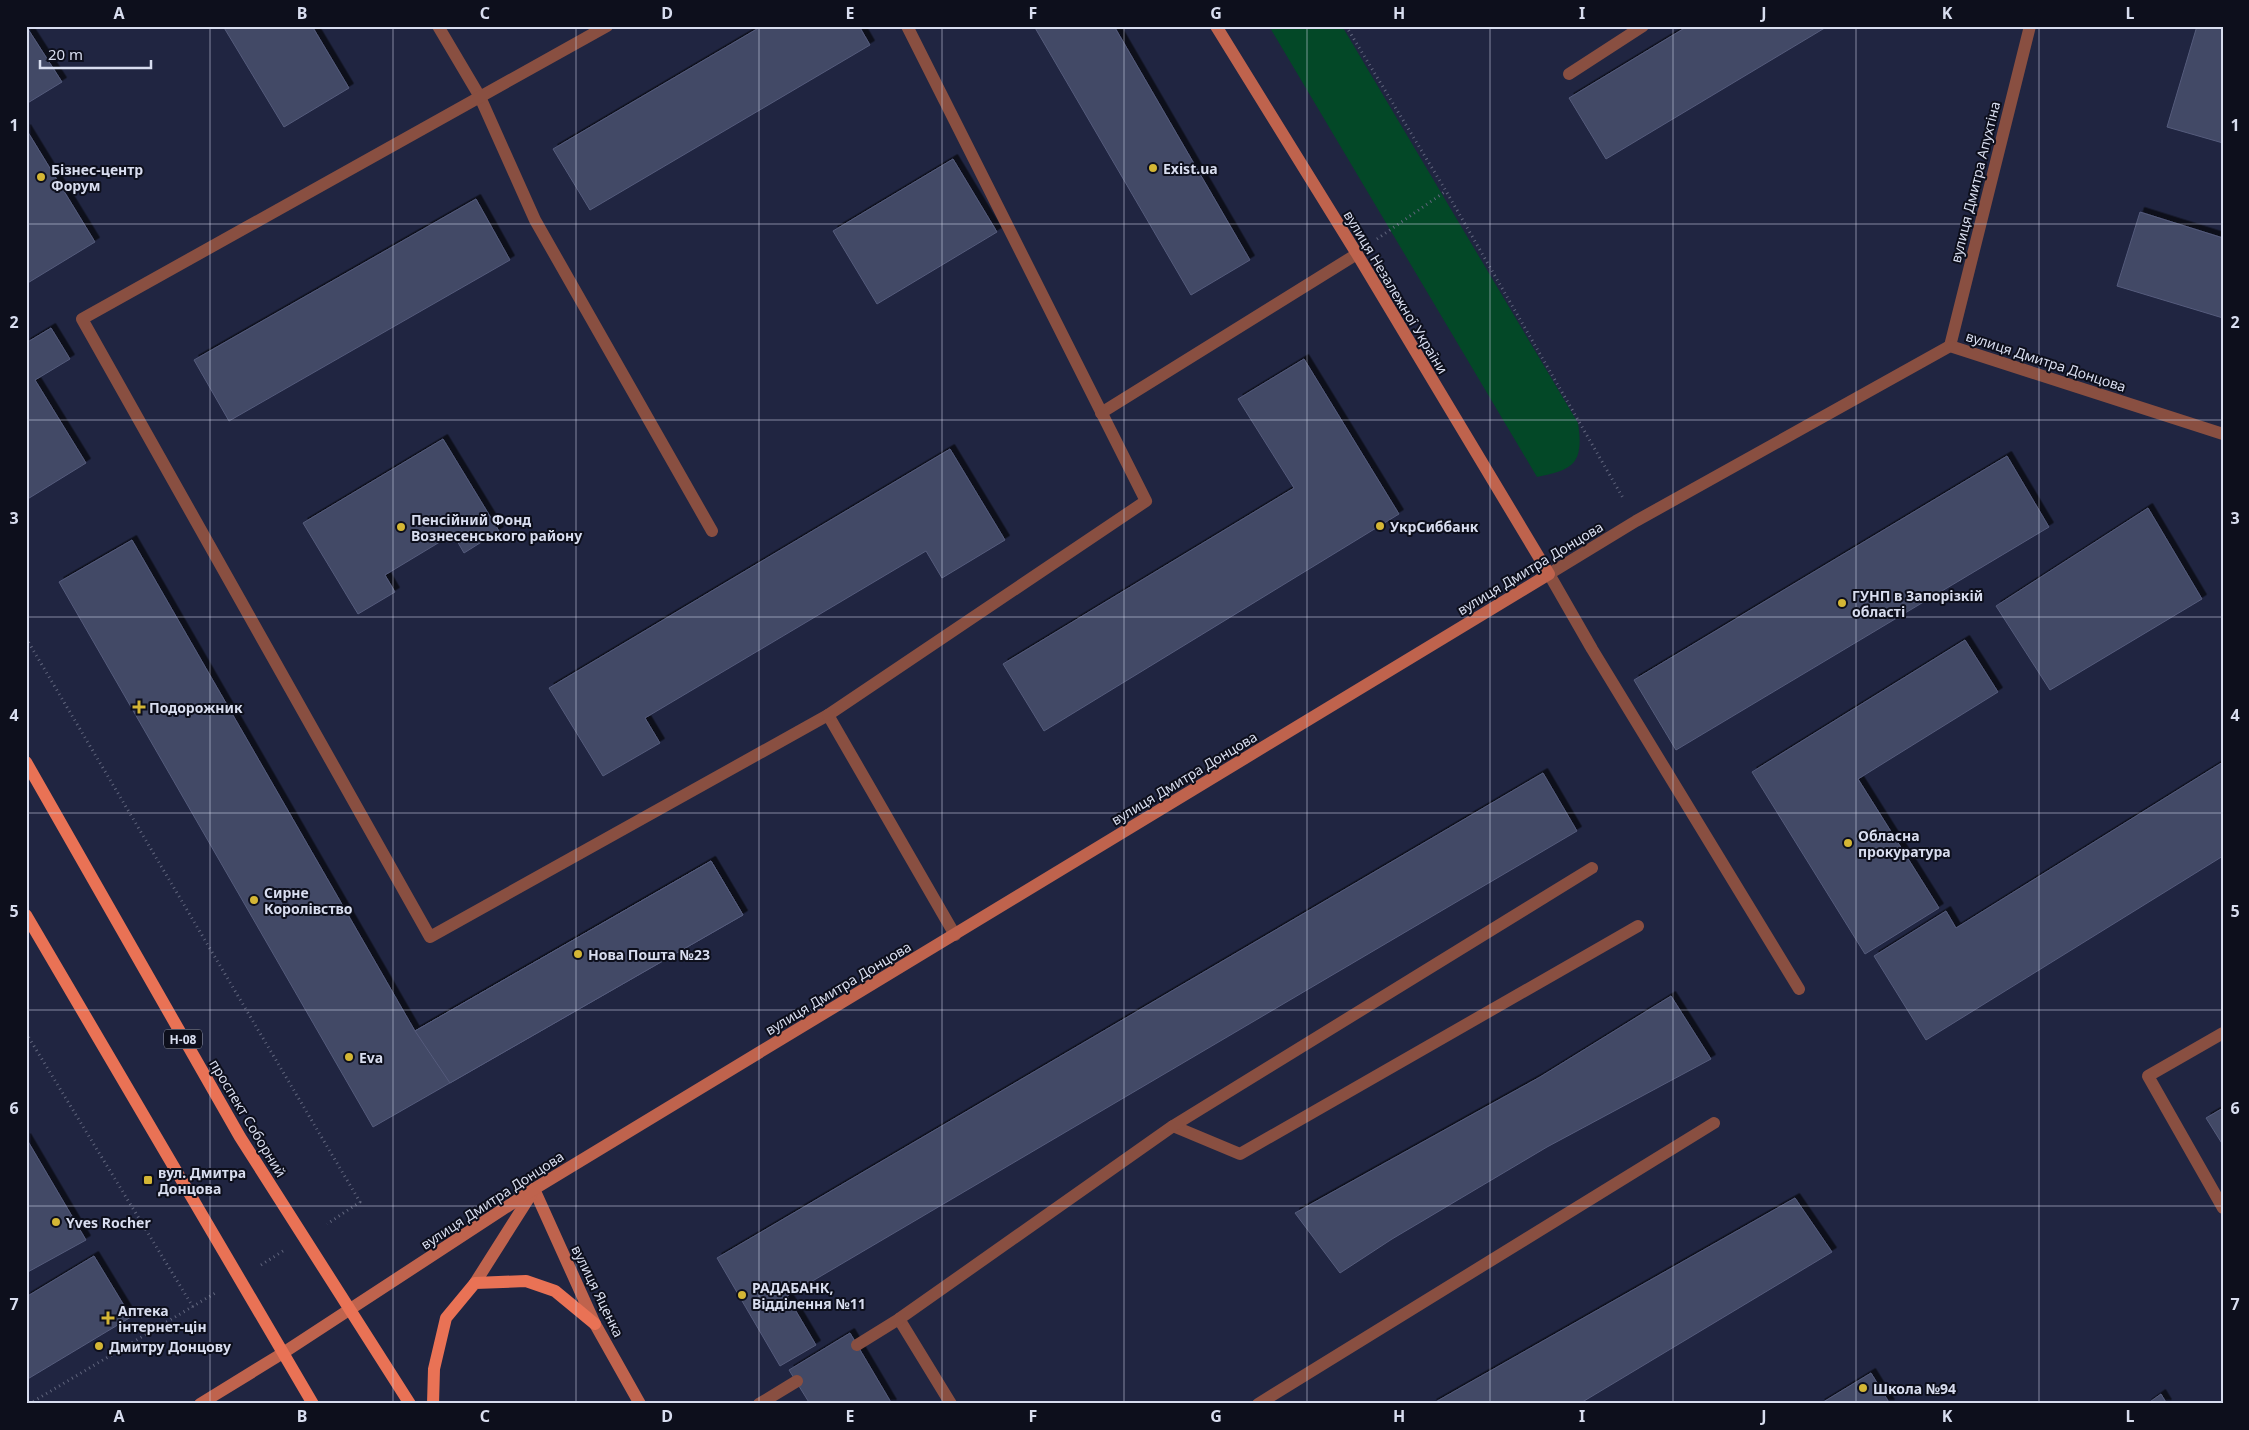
<svg xmlns="http://www.w3.org/2000/svg" width="2249" height="1430" viewBox="0 0 2249 1430" font-family="'Noto Sans',sans-serif">
	<style>
		.grass { fill: #034827 }
		.building { fill: #424866; stroke: #555c7c; filter: url(#shadow) }
		.lines { fill: none; stroke-linecap: round; stroke-linejoin: round }
		.path { stroke: #60657d; stroke-width: 3; stroke-dasharray: 1 4; stroke-linecap: butt }
		.lane { stroke: #894f41; stroke-width: 12 }
		.street { stroke: #894f41; stroke-width: 12 }
		.secondary { stroke: #bf634d; stroke-width: 12 }
		.primary { stroke: #e97255; stroke-width: 12 }
		.grid { fill: none; stroke: #d8ddef; stroke-width: 1; stroke-opacity: 0.55 }
		.poi-dot { fill: #d4b635; stroke: #0d0f1c; stroke-width: 2 }
		.labels { text-anchor: middle; dominant-baseline: central; stroke-width: 4; stroke-linejoin: round; paint-order: stroke }
		.shield { fill: #0d0f1c; stroke: #9b9fb0; stroke-width: 1 }
		.shield-label { font-size: 12px; font-weight: bold; fill: #d8ddef }
		.poi-label { font-size: 14px; font-weight: bold; fill: #d8ddef; stroke: #0d0f1c; text-anchor: start }
		.street-label { font-size: 14px; fill: #d8ddef; stroke: #0d0f1c }
		.neatline { fill: none; stroke: #d8ddef; stroke-width: 2 }
		.grid-label { font-size: 16px; text-anchor: middle; font-weight: bold; fill: #d8ddef }
	</style>
	<defs>
		<filter id="shadow"><feDropShadow dx="4.5" dy="-4.5" stdDeviation="0" flood-color="#0009"/></filter>
	</defs>
	<rect width="100%" height="100%" fill="#202541"/>
	<path class="grass" d="M1269,26H1342L1578,423C1584,463 1574,470 1537,477Z"/>
	<g class="building">
		<path d="M26,26L62,82L26,104Z"/>
		<path d="M223,26H312L349,88L284,127Z"/>
		<path d="M762,26H859L870,45L590,210L553,149Z"/>
		<path d="M1034,26H1114L1250,260L1191,295Z"/>
		<path d="M1688,26H1828L1606,159L1569,98Z"/>
		<path d="M2197,26H2223V143L2167,127Z"/>
		<path d="M26,129L95,242L26,284Z"/>
		<path d="M953,159L997,232L877,304L833,231Z"/>
		<path d="M476,199L510,260L229,421L194,360Z"/>
		<path d="M2140,212L2223,238V318L2117,286Z"/>
		<path d="M51,328L70,359L35,380L86,463L26,500V343Z"/>
		<path d="M1304,359L1399,514L1044,731L1003,664L1294,488L1238,399Z"/>
		<path d="M443,439L499,531L464,553L453,534L385,575L395,592L358,614L303,523Z"/>
		<path d="M950,449L1005,540L942,578L926,551L645,718L660,743L603,776L549,688Z"/>
		<path d="M2007,456L2049,527L1676,750L1634,680Z"/>
		<path d="M2148,508L2202,599L2050,690L1996,606Z"/>
		<path d="M132,540L415,1031L711,861L743,915L373,1127L59,582Z"/>
		<path d="M1965,640L1998,692L1858,779L1939,908L1865,954L1752,772Z"/>
		<path d="M2223,762V856L1926,1040L1874,956L1946,911L1956,928Z"/>
		<path d="M1543,773L1577,831L787,1296L816,1345L780,1366L717,1258Z"/>
		<path d="M711,861L743,915L450,1083L415,1031Z"/>
		<path d="M1671,996L1711,1059L1547,1147L1392,1239L1340,1273L1295,1213L1540,1077Z"/>
		<path d="M2223,1108V1145L2206,1118Z"/>
		<path d="M26,1138L86,1240L26,1273Z"/>
		<path d="M1795,1198L1832,1252L1579,1404H1432Z"/>
		<path d="M94,1256L131,1317L26,1380V1297Z"/>
		<path d="M850,1333L892,1404H810L789,1370Z"/>
		<path d="M1871,1373L1890,1404H1820Z"/>
		<path d="M2161,1394L2167,1404H2147Z"/>
	</g>
	<g class="lines">
		<g class="path">
			<path d="M1346,26L1446,191L1623,498"/>
			<path d="M1377,239L1446,191"/>
			<path d="M26,638L360,1202L327,1224"/>
			<path d="M26,1033L193,1307"/>
			<path d="M261,1265L283,1251"/>
			<path d="M29,1404L217,1292"/>
		</g>
		<g class="lane">
			<path d="M438,26L480,97L535,220L712,531"/>
			<path d="M607,26L82,319L430,937L828,715L955,935"/>
			<path d="M1569,74L1643,26"/>
			<path d="M1101,413L1357,254"/>
			<path d="M1549,574L1592,649L1799,989"/>
			<path d="M828,715L1146,501L907,26"/>
			<path d="M2223,1033L2148,1076L2223,1208"/>
			<path d="M1173,1126L1240,1154L1638,926"/>
			<path d="M899,1319L951,1404"/>
			<path d="M857,1345L899,1319L1173,1126L1592,868"/>
			<path d="M759,1404L797,1381"/>
			<path d="M1258,1404L1714,1123"/>
		</g>
		<g class="street">
			<path d="M1950,346L2030,26"/>
			<path d="M1549,574L1636,521L1950,346L2223,434"/>
		</g>
		<g class="secondary">
			<path d="M534,1189L595,1324L640,1404"/>
			<path d="M475,1283L532,1193"/>
			<path d="M200,1404L283,1353L534,1189L1549,574L1357,254L1216,26"/>
		</g>
		<g class="primary">
			<path d="M26,762L240,1137L410,1404"/>
			<path d="M26,915L313,1404"/>
			<path d="M433,1404L434,1369L446,1318L475,1283L526,1281L555,1291L595,1324"/>
		</g>
	</g>
	<path class="grid" d="M210,26V1404M393,26V1404M576,26V1404M759,26V1404M942,26V1404M1124,26V1404M1307,26V1404M1490,26V1404M1673,26V1404M1856,26V1404M2039,26V1404M26,224H2223M26,420H2223M26,617H2223M26,813H2223M26,1010H2223M26,1206H2223"/>
	<g class="poi-dot">
		<circle cx="1153" cy="168" r="5"/>
		<circle cx="41" cy="177" r="5"/>
		<circle cx="1380" cy="526" r="5"/>
		<circle cx="401" cy="527" r="5"/>
		<circle cx="1842" cy="603" r="5"/>
		<path d="M136.5 699.5h5v5h5v5h-5v5h-5v-5h-5v-5h5z"/>
		<circle cx="1848" cy="843" r="5"/>
		<circle cx="254" cy="900" r="5"/>
		<circle cx="578" cy="954" r="5"/>
		<circle cx="349" cy="1057" r="5"/>
		<rect x="143" y="1175" width="10" height="10" rx="2.5"/>
		<circle cx="56" cy="1222" r="5"/>
		<circle cx="742" cy="1295" r="5"/>
		<path d="M105.5 1310.5h5v5h5v5h-5v5h-5v-5h-5v-5h5z"/>
		<circle cx="99" cy="1346" r="5"/>
		<circle cx="1863" cy="1388" r="5"/>
	</g>
	<g class="labels">
		<rect class="shield" x="164" y="1029.5" width="38" height="19" rx="4"/>
		<g class="shield-label">
			<text x="183" y="1039">Н-08</text>
		</g>
		<g class="poi-label">
			<text x="1163" y="168">Exist.ua</text>
			<text x="51" y="169">Бізнес-центр<tspan x="51" dy="16">Форум</tspan></text>
			<text x="411" y="519">Пенсійний Фонд<tspan x="411" dy="16">Вознесенського району</tspan></text>
			<text x="1390" y="526">УкрСиббанк</text>
			<text x="1852" y="595">ГУНП в Запорізкій<tspan x="1852" dy="16">області</tspan></text>
			<text x="149" y="707">Подорожник</text>
			<text x="1858" y="835">Обласна<tspan x="1858" dy="16">прокуратура</tspan></text>
			<text x="264" y="892">Сирне<tspan x="264" dy="16">Королівство</tspan></text>
			<text x="588" y="954">Нова Пошта №23</text>
			<text x="359" y="1057">Eva</text>
			<text x="158" y="1172">вул. Дмитра<tspan x="158" dy="16">Донцова</tspan></text>
			<text x="66" y="1222">Yves Rocher</text>
			<text x="752" y="1287">РАДАБАНК,<tspan x="752" dy="16">Відділення №11</tspan></text>
			<text x="118" y="1310">Аптека<tspan x="118" dy="16">інтернет-цін</tspan></text>
			<text x="109" y="1346">Дмитру Донцову</text>
			<text x="1873" y="1388">Школа №94</text>
		</g>
		<g class="street-label">
			<text transform="translate(1975 182) rotate(-76)">вулиця Дмитра Апухтіна</text>
			<text transform="translate(1396 292) rotate(59)">вулиця Незалежної України</text>
			<text transform="translate(2046 361) rotate(18)">вулиця Дмитра Донцова</text>
			<text transform="translate(1530 568) rotate(-31)">вулиця Дмитра Донцова</text>
			<text transform="translate(1184 778) rotate(-31)">вулиця Дмитра Донцова</text>
			<text transform="translate(838 988) rotate(-31)">вулиця Дмитра Донцова</text>
			<text transform="translate(248 1118) rotate(59)">проспект Соборний</text>
			<text transform="translate(492 1200) rotate(-33)">вулиця Дмитра Донцова</text>
			<text transform="translate(598 1291) rotate(64)">вулиця Яценка</text>
		</g>
	</g>
	<rect width="2249" height="1430" fill="none" stroke="#0d0f1c" stroke-width="55"/>
	<path d="M40 60v8h111v-8" fill="none" stroke="#d8ddef" stroke-width="2.5"/>
	<text x="48" y="60" font-size="15" fill="#d8ddef" stroke="#0d0f1c" stroke-width="4" paint-order="stroke">20 m</text>
	<rect x="28" y="28" width="2194" height="1374" class="neatline"/>
	<g class="grid-label">
		<text x="119" y="19">A</text>
		<text x="302" y="19">B</text>
		<text x="485" y="19">C</text>
		<text x="667" y="19">D</text>
		<text x="850" y="19">E</text>
		<text x="1033" y="19">F</text>
		<text x="1216" y="19">G</text>
		<text x="1399" y="19">H</text>
		<text x="1582" y="19">I</text>
		<text x="1764" y="19">J</text>
		<text x="1947" y="19">K</text>
		<text x="2130" y="19">L</text>
		<text x="14" y="131">1</text>
		<text x="2235" y="131">1</text>
		<text x="14" y="328">2</text>
		<text x="2235" y="328">2</text>
		<text x="14" y="524">3</text>
		<text x="2235" y="524">3</text>
		<text x="14" y="721">4</text>
		<text x="2235" y="721">4</text>
		<text x="14" y="917">5</text>
		<text x="2235" y="917">5</text>
		<text x="14" y="1114">6</text>
		<text x="2235" y="1114">6</text>
		<text x="14" y="1310">7</text>
		<text x="2235" y="1310">7</text>
		<text x="119" y="1422">A</text>
		<text x="302" y="1422">B</text>
		<text x="485" y="1422">C</text>
		<text x="667" y="1422">D</text>
		<text x="850" y="1422">E</text>
		<text x="1033" y="1422">F</text>
		<text x="1216" y="1422">G</text>
		<text x="1399" y="1422">H</text>
		<text x="1582" y="1422">I</text>
		<text x="1764" y="1422">J</text>
		<text x="1947" y="1422">K</text>
		<text x="2130" y="1422">L</text>
	</g>
</svg>
